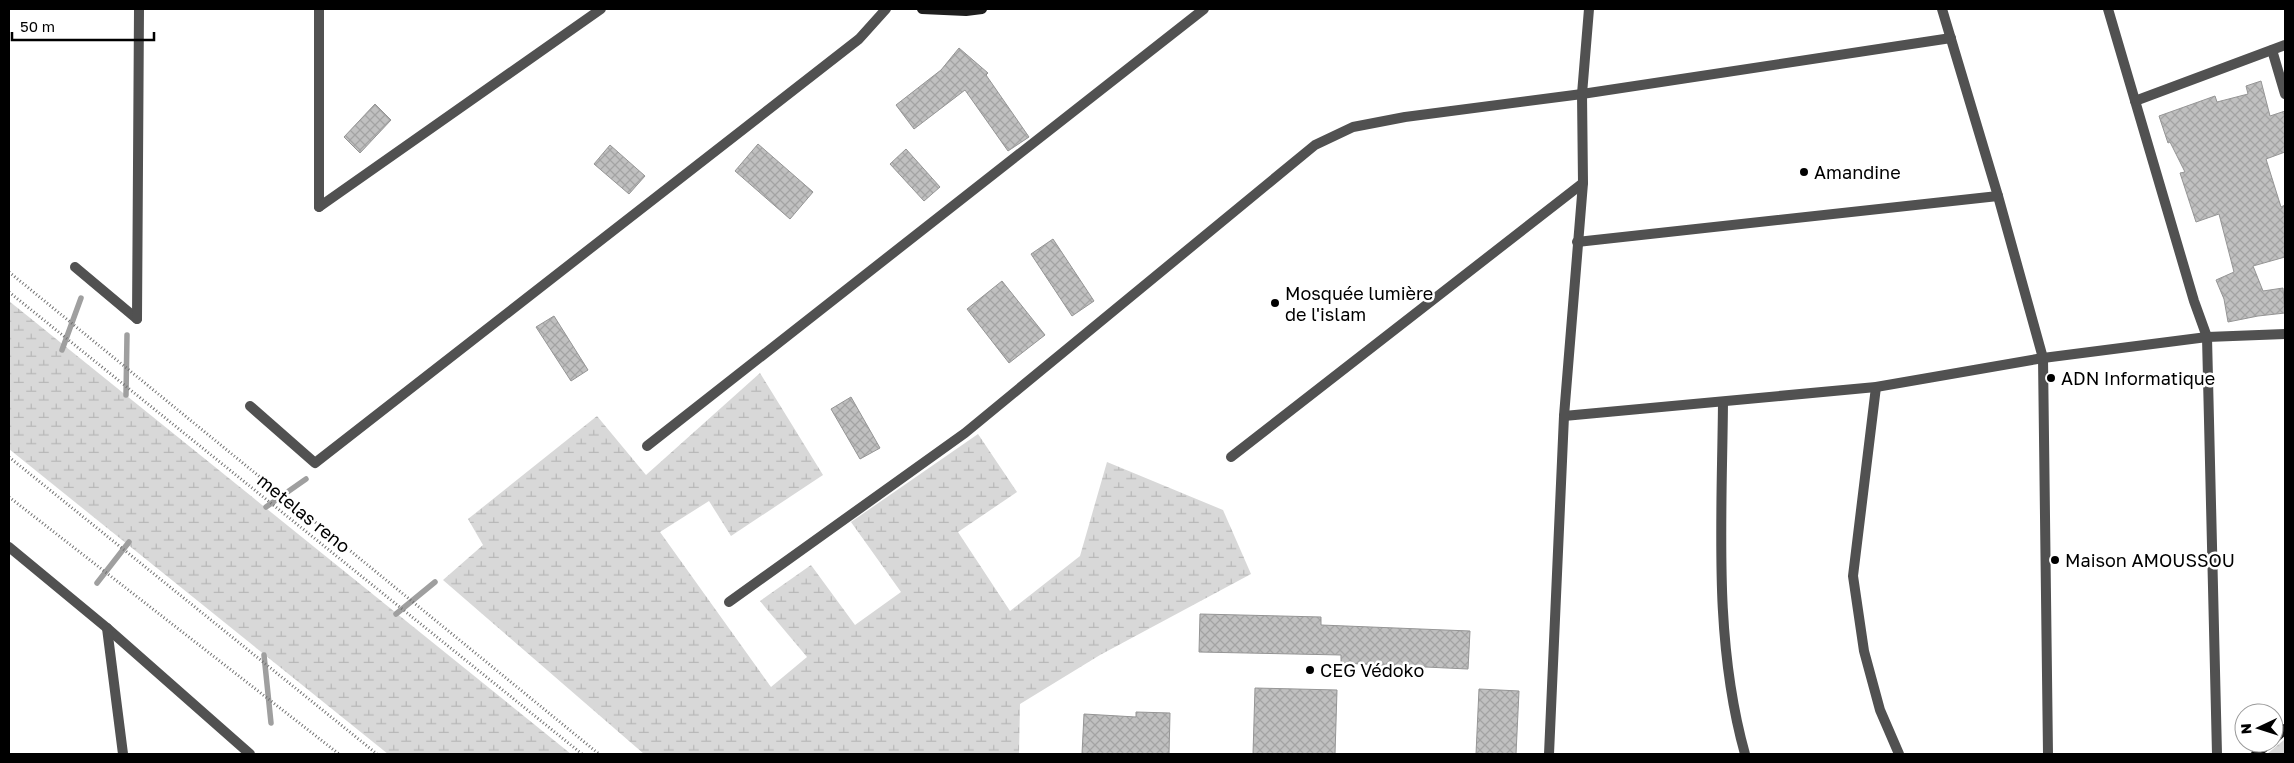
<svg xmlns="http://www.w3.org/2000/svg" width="2294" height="763" font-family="'Golos Text',sans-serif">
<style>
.forest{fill:url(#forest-firs)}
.wetland{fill:url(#wetland-marsh)}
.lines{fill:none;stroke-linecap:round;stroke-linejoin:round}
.stream{stroke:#9f9f9f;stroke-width:5.5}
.building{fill:url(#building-cross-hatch);stroke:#959595}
.path{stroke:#737373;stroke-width:3;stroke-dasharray:1 2.5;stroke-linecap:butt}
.street{stroke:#515151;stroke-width:10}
.secondary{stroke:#1e1e1e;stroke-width:10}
.poi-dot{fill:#000;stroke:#fff;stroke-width:2}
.labels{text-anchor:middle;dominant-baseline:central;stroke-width:5;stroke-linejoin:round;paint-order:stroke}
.poi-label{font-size:18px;fill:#000;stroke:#fff;text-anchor:start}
.street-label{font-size:18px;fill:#000;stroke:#fff}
</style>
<defs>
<pattern id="forest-firs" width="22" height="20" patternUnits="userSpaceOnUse" patternTransform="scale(1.25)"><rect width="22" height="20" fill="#d8d8d8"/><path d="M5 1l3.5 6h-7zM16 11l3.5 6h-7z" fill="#b8b8b8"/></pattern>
<pattern id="wetland-marsh" width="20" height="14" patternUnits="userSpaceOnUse" patternTransform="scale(1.25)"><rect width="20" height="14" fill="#d8d8d8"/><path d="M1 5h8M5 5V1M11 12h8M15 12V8" fill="none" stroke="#b8b8b8"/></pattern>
<pattern id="building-cross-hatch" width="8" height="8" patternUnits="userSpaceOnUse" patternTransform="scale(1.25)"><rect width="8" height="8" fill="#c0c0c0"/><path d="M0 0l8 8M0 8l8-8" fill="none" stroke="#a3a3a3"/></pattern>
</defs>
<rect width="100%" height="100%" fill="#fff"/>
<polygon class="forest" points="2285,739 2285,754 2267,754"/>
<g class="wetland">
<polygon points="9,301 571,754 388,754 9,449"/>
<polygon points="760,373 823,475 731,536 709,501 660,532 771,687 807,657 760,601 811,565 855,625 901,592 851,522 978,434 1017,492 958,532 1010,611 1080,556 1107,462 1223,510 1251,574 1100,655 1020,704 1019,754 644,754 443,580 483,545 468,519 597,416 646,475"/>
</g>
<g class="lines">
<g class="stream">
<polyline points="62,350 81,298"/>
<polyline points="126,395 127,335"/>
<polyline points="266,507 306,479"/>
<polyline points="97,583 129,542"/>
<polyline points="396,614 435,582"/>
<polyline points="264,655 271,723"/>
</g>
</g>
<g class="building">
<polygon points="959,48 988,73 986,75 1029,137 1008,151 965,90 914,129 896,105 941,70"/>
<polygon points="2261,81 2270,116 2285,111 2285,152 2266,159 2281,207 2285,205 2285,257 2253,266 2263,291 2283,288 2285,313 2258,316 2228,322 2224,299 2216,280 2234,272 2219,214 2196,222 2180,173 2185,172 2170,142 2168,143 2159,116 2215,96 2217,102 2248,94 2246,86"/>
<polygon points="375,104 391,120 360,153 344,137"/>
<polygon points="758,144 813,192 790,219 735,171"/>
<polygon points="610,145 645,176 629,194 594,164"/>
<polygon points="906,149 940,187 924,201 890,164"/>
<polygon points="1053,239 1094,301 1072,316 1031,254"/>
<polygon points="1002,281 1045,335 1009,363 967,309"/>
<polygon points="554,316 588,370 571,381 536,327"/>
<polygon points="851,397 880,448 860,459 831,409"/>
<polygon points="1200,614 1321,617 1321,625 1470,631 1468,669 1341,663 1341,655 1199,652"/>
<polygon points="1255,688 1337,690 1335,754 1253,754"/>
<polygon points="1479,689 1519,691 1516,754 1476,754"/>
<polygon points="1136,712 1170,713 1169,754 1082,754 1084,714 1136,717"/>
</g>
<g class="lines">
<g class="path">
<polyline points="9,272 599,754"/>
<polyline points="9,292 582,754"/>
<polyline points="9,457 377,754"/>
<polyline points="9,497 339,754"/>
</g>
<g class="street">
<polyline points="319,9 319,207"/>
<polyline points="1942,9 1998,196 2043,358 2048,754"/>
<polyline points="2108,9 2194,301 2207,337 2217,754"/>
<polyline points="2272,50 2285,94"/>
<polyline points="2135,101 2285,45"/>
<polyline points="319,207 601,9"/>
<polyline points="1577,242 1998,196"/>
<polyline points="75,267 137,319"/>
<polyline points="137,319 139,9"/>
<polyline points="1876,387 1853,576 1864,651 1880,710 1899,754"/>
<path d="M1723 402C1722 519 1713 640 1745 754"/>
<polyline points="250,406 315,463 859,39 886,9"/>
<polyline points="1564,416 1876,387 2043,358 2207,337 2285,334"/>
<polyline points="647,446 1204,9"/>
<polyline points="1231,457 1583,183"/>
<polyline points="9,547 107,628 250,754"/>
<polyline points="729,602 965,433 1315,145 1353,127 1405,117 1582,94 1951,38"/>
<polyline points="107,628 123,754"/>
<polyline points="1549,754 1564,416 1583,183 1582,94 1589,9"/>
</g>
<g class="secondary">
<polyline points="922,9 966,11 982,9"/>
<polyline points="2274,739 2285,729"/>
<polyline points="2256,754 2269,743"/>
</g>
</g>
<g class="poi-dot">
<circle cx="1804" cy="172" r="5"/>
<circle cx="1275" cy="303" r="5"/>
<circle cx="2051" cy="378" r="5"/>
<circle cx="2055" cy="560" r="5"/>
<circle cx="1310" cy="670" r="5"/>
</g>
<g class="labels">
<g class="poi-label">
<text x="1814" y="172">Amandine</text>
<text x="1285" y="293">Mosquée lumière<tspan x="1285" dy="21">de l'islam</tspan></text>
<text x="2061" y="378">ADN Informatique</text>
<text x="2065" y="560">Maison AMOUSSOU</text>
<text x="1320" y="670">CEG Védoko</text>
</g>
<g class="street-label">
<text transform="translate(304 513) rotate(39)">metelas reno</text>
</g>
</g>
<rect width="2294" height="763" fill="none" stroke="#000000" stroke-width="20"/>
<g transform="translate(2259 728) rotate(266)"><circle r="24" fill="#ffffff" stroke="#999999"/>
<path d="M0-4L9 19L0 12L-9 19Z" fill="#000000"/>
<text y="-8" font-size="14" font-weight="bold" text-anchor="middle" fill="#000000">N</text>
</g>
<path d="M12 32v8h142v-8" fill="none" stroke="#000000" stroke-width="2.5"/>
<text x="20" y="32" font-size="15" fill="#000000" stroke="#ffffff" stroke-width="4" paint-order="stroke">50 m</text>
</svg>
